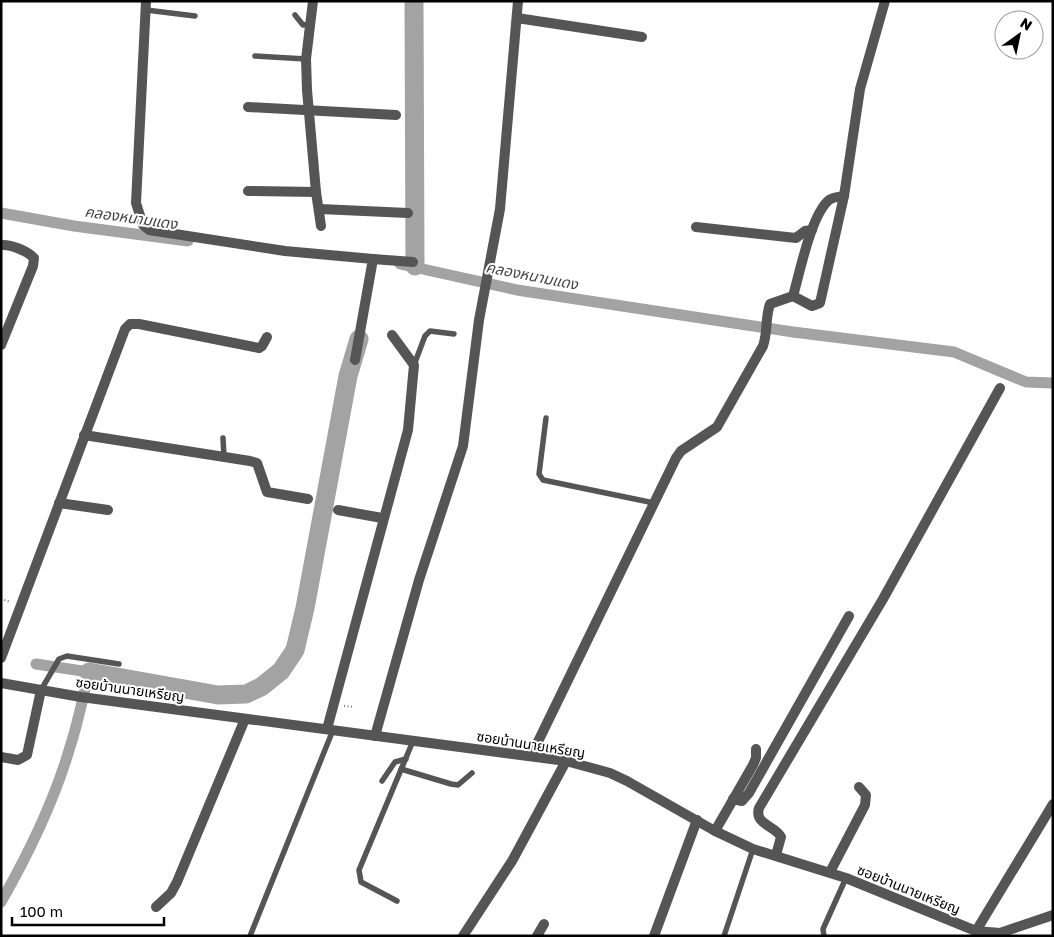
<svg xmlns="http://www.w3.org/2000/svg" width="1054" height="937" font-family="'Golos Text','Noto Sans Thai',sans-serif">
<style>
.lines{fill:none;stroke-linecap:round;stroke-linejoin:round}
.canal{stroke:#a3a3a3;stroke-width:11}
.river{stroke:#a3a3a3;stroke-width:19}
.path{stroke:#777;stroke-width:2;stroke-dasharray:1 2.5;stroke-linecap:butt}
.service{stroke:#555;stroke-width:5.5}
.minor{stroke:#555;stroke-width:10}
.tertiary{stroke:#555;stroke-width:10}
.labels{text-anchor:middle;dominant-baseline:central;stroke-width:4;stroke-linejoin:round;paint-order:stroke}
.street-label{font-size:14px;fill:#000;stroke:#fff}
.water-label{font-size:15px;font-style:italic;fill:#444;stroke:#fff}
</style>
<rect width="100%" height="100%" fill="#fff"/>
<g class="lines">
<g class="canal">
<polyline points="1,213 74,226 188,241"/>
<polyline points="400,264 517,290 793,332 954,352 1026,382 1053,383"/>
<path d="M1 902C29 853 54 802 70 747 78 723 83 697 89 672L36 664"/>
</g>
<g class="river">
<polyline points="414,1 415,266"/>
<polyline points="89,672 218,695 246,694 261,687 281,671 295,650 305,608 348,376 359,339"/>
</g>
<g class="path">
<polyline points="1,599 11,602"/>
<polyline points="344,706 354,707"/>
</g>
<g class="service">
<polyline points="146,10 195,16"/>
<polyline points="295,15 303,25 311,24"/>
<polyline points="255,56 306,59"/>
<polyline points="414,365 425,336 430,331 454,334"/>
<polyline points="546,418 539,474 543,480 654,503"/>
<polyline points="223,438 224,457"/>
<polyline points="41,690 59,659 67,656 119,664"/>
<polyline points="401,769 451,784 458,785 472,773"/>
<polyline points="382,781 395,762 406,759"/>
<polyline points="397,901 361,882 359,870 413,741"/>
<polyline points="250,936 333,730"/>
<polyline points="724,936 753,849"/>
<polyline points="824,936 823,929 846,878"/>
</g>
<g class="minor">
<polyline points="146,1 136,203 143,225 149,230 285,251 373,259 355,360"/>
<polyline points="313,1 306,59 307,90 316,192 321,226"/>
<polyline points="517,18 642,37"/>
<polyline points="248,107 396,115"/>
<polyline points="248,191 316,192"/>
<polyline points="320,209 408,213"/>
<polyline points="696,227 796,238 805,231 812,230"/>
<path d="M1 245C11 244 27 251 34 258L33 266 1 345"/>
<polyline points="373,259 413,262"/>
<polyline points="793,296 812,306 820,303 844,196 860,89 885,1"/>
<polyline points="84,435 250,461 257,463 267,492 308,499"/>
<polyline points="59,503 108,510"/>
<polyline points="338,510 382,518"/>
<polyline points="1,658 125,329 130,324 139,324 259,348 262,346 267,337"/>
<polyline points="327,729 408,430 414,365 392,335"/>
<polyline points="375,736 419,580 463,446 479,320 500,209 518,1"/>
<path d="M531 756 676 458 681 451 717 427 763 346C768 332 765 318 770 304L793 296C800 272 811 215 829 200 833 197 839 197 844 196"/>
<polyline points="1,757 18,760 27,755 41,690"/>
<polyline points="733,799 742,801 749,793 849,616"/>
<polyline points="715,831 753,765 756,758 756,749"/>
<path d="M776 855 781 837C775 825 754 825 759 808L883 599 1000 388"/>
<polyline points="830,872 865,805 866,795 859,787"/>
<polyline points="156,907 171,893 177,882 245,719"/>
<polyline points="976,931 1053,804"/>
<polyline points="463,936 512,861 566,761"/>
<polyline points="537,936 544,924"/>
<polyline points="654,936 697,820"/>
</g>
<polyline class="tertiary" points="1,683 81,697 566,761 610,773 627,781 715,831 753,849 846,878 976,931 1000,933 1053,915"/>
</g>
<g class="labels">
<g class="street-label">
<text transform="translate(130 689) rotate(8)">ซอยบ้านนายเหรียญ</text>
<text transform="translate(531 744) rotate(9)">ซอยบ้านนายเหรียญ</text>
<text transform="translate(909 889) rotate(22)">ซอยบ้านนายเหรียญ</text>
</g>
<g class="water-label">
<text transform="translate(131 217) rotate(8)">คลองหนามแดง</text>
<text transform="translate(532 275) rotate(11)">คลองหนามแดง</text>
</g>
</g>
<rect width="1054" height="937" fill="none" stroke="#000000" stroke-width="5"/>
<g transform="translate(1019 35) rotate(33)"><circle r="24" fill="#ffffff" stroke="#999999"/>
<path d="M0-4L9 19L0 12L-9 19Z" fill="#000000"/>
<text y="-8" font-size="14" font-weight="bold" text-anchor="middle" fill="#000000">N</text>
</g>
<path d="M12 917v8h152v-8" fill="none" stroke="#000000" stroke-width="2.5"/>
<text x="20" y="917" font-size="15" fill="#000000" stroke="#ffffff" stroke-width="4" paint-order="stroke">100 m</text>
</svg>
